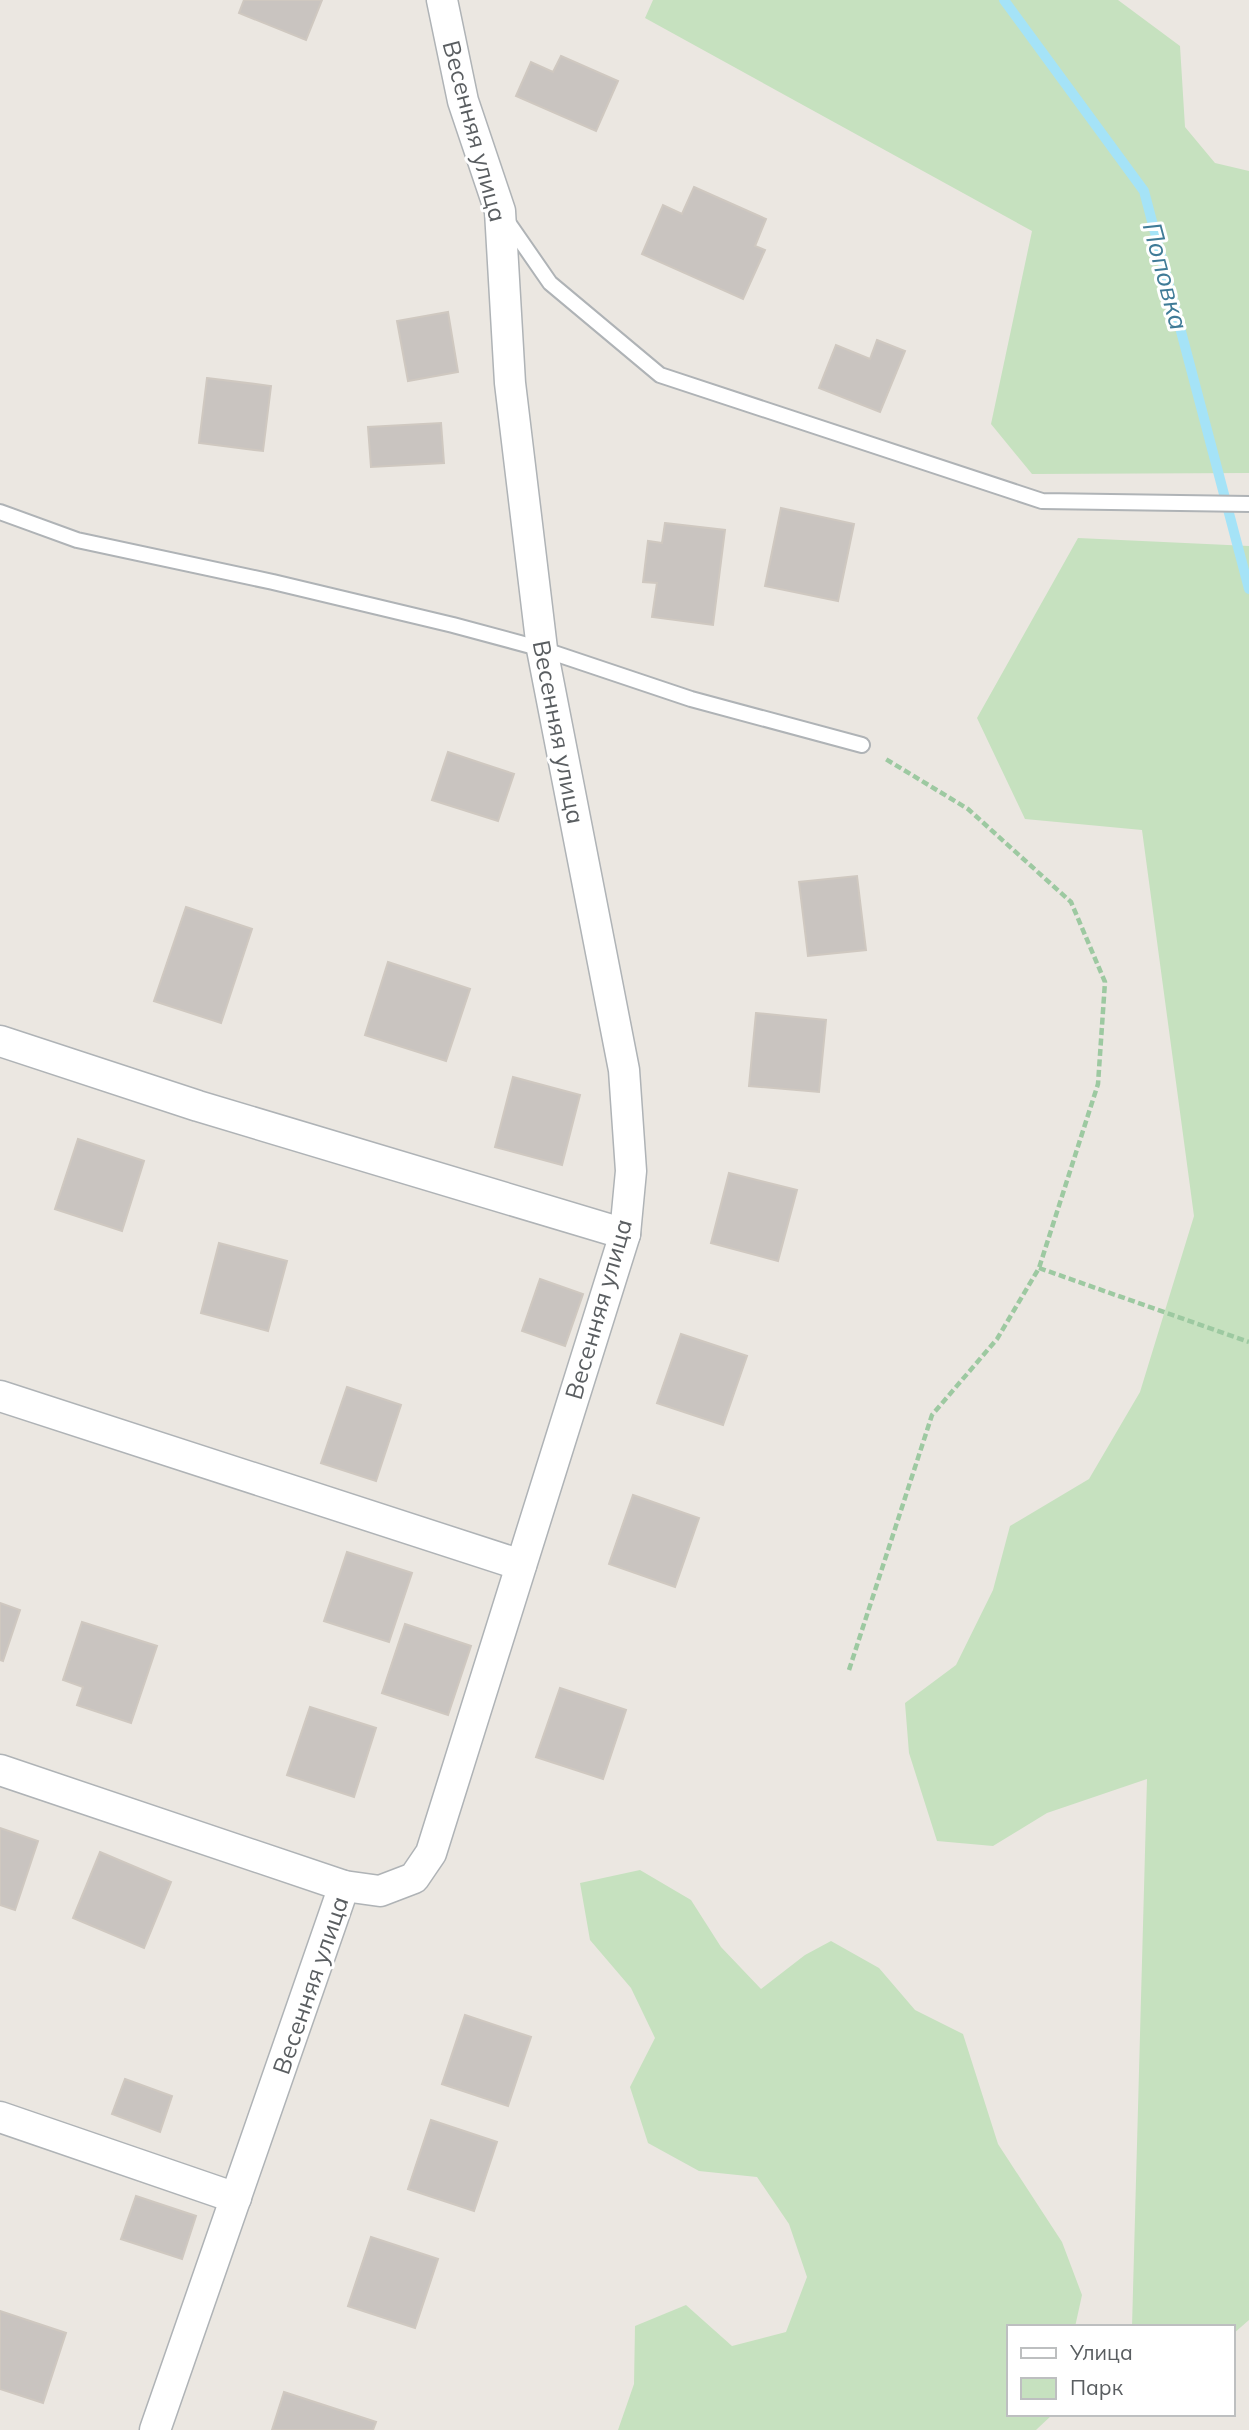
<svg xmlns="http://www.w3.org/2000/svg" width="1249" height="2430" font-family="Mulish,sans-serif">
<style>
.green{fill:#c6e1bf}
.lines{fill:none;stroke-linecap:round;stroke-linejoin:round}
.stream{stroke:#a5e3f7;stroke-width:10}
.building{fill:#c9c4c0;stroke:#cfc8c0;stroke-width:2}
.lane-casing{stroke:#afb3b6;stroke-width:18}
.street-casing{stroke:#afb3b6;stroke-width:33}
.path{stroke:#9dc9a1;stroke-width:4.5;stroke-dasharray:7 3.5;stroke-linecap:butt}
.lane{stroke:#fff;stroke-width:14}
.street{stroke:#fff;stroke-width:30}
.labels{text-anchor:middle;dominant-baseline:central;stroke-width:6;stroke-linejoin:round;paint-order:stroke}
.street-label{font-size:24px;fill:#5a5e61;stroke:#fff}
.water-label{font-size:26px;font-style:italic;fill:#3f7b97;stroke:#fff}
</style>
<rect width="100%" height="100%" fill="#ebe7e1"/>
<g class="green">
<polygon points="653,0 1118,0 1180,46 1185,127 1215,163 1249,171 1249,473 1032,474 991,424 1032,231 645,18"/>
<polygon points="1078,538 1249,546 1249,2320 1233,2334 1233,2327 1132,2327 1147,1779 1047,1813 993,1846 937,1841 909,1753 905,1703 956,1665 993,1590 1010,1526 1089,1479 1140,1392 1194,1216 1142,830 1025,819 977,718"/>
<polygon points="640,1870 691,1900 721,1947 761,1989 805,1955 831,1941 879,1968 915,2010 963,2034 998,2144 1062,2242 1082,2295 1075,2327 1009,2327 1009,2414 1053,2414 1036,2430 618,2430 634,2384 635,2326 686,2305 732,2346 786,2332 807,2277 789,2224 757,2177 699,2171 648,2143 630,2087 655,2038 631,1988 590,1940 580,1883"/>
</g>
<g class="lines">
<polyline class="stream" points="1004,0 1144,191 1249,589"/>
</g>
<g class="building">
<polygon points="244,0 322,0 306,40 239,13"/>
<polygon points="561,56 618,81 596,131 516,96 531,62 553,72"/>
<polygon points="694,187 766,219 755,246 765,250 743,299 642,254 663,205 682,214"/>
<polygon points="448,312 458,372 408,381 397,321"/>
<polygon points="877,340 905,351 880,412 819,388 836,345 870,359"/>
<polygon points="207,378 271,386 263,451 199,443"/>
<polygon points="441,423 444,463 371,467 368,427"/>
<polygon points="781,508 854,524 838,601 765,586"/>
<polygon points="665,523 725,530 713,625 652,617 657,583 643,582 648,541 662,543"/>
<polygon points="448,752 514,774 498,821 432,800"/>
<polygon points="857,876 866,950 808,956 799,882"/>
<polygon points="186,907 252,929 221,1023 154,1001"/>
<polygon points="388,962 470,989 446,1061 365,1035"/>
<polygon points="756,1013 826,1020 819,1092 749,1086"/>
<polygon points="513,1077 580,1095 562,1165 495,1147"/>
<polygon points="78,1139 144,1161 122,1231 55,1209"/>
<polygon points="729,1173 797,1190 778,1261 711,1243"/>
<polygon points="219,1243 287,1261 268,1331 201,1313"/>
<polygon points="540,1279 583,1294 565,1346 522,1331"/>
<polygon points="681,1334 747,1356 723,1425 657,1403"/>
<polygon points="347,1387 401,1405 376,1481 321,1463"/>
<polygon points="633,1495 699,1518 675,1587 609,1564"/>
<polygon points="347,1552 412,1573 389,1642 324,1621"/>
<polygon points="0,1603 20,1610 3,1661 0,1660"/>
<polygon points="82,1622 157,1646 131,1723 77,1705 83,1687 63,1680"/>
<polygon points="405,1624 471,1646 448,1715 382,1693"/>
<polygon points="560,1688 626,1710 603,1779 536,1757"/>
<polygon points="310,1707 376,1728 354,1797 287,1775"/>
<polygon points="0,1828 38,1841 15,1910 0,1905"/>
<polygon points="100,1852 171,1882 144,1948 73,1918"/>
<polygon points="465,2015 531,2037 508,2106 442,2084"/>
<polygon points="125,2079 172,2096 160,2132 112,2114"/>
<polygon points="431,2120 497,2142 474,2211 408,2189"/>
<polygon points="136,2196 196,2216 182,2259 121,2239"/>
<polygon points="371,2237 438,2259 415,2328 348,2306"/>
<polygon points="0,2311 66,2333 43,2403 0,2389"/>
<polygon points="284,2392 376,2422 373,2430 272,2430"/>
</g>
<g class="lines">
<g class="lane-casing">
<g id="lane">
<polyline points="505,218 550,283 660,375 1042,501 1249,504"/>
<polyline points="0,512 77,540 273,582 453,625 542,649 691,699 862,745"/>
</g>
</g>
<g class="street-casing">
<g id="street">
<polyline points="0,1041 198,1106 625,1234"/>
<polyline points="0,1396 521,1565"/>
<polyline points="0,1770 344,1886 380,1891 414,1878 431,1853 625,1234 631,1171 624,1070 542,649 510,383 500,211 463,101 442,0"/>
<polyline points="0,2117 236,2198"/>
<polyline points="155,2430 344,1886"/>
</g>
</g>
<g class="path">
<polyline points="1039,1268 1249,1342"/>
<polyline points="849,1670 932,1415 997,1339 1039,1268 1098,1084 1105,982 1071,902 968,809 884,758"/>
</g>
<use href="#lane" class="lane"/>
<use href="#street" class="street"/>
</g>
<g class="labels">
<g class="street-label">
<text transform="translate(475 131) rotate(75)">Весенняя улица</text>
<text transform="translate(559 732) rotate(79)">Весенняя улица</text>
<text transform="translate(598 1309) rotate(-74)">Весенняя улица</text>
<text transform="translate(310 1985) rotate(-71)">Весенняя улица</text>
</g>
<g class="water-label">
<text transform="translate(1166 276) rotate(75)">Поповка</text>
</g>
</g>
<rect x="1007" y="2325" width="228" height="91" fill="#ffffff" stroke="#bdbfc0" stroke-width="2"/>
<rect x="1021" y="2348" width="35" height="10" fill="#ffffff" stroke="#bdbfc0" stroke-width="2"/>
<text x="1070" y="2360" font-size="21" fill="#5a5e61">Улица</text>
<rect x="1021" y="2378" width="35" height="21" fill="#c6e1bf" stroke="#bdbfc0" stroke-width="2"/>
<text x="1070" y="2395" font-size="21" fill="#5a5e61">Парк</text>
</svg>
